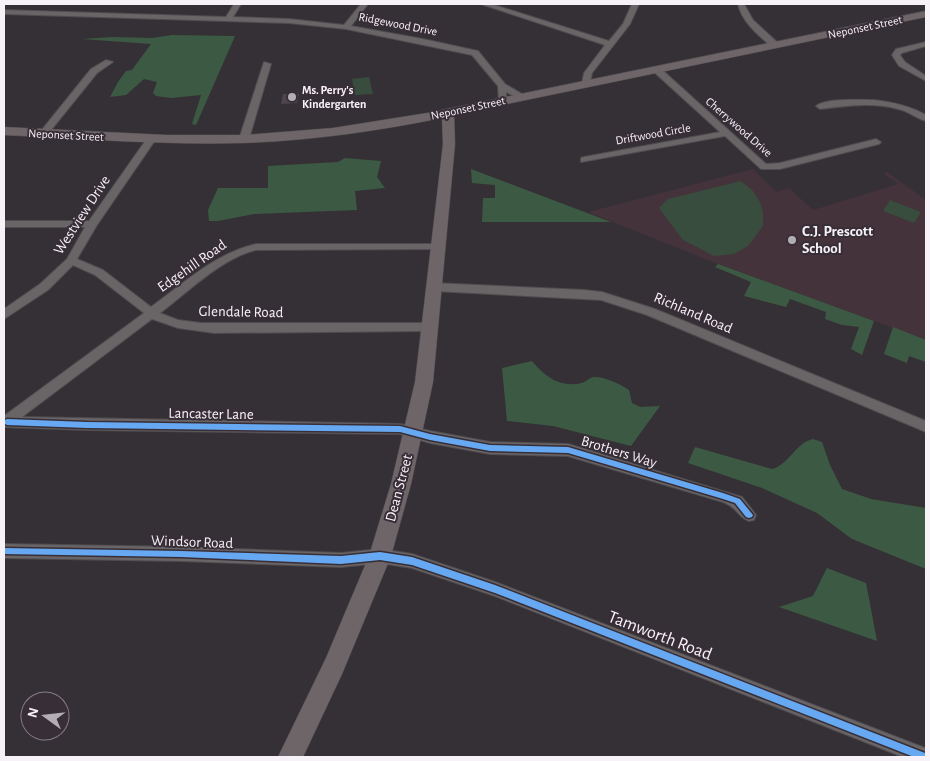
<svg xmlns="http://www.w3.org/2000/svg" width="930" height="761" font-family="'Alegreya Sans',sans-serif">
<style>
.education{fill:#44333a}
.green{fill:#384d3d}
.forest{fill:#3c5a43}
.building{fill:#4e464e}
.lines{fill:none;stroke-linecap:round;stroke-linejoin:round}
.street-casing{stroke:#4f4c4f;stroke-width:2}
.secondary-casing{stroke:#4f4c4f;stroke-width:1}
.street{fill:#696466;fill-rule:evenodd}
.secondary{fill:#6d6567;fill-rule:evenodd}
.cycleway-casing{stroke:#372e37;stroke-width:3}
.cycleway{fill:#66a8f1;fill-rule:evenodd}
.poi-dot{fill:#b3aeb4;stroke:#372e37;stroke-width:2}
.labels{text-anchor:middle;dominant-baseline:central;stroke-width:4;stroke-linejoin:round;paint-order:stroke}
.far-street-label{font-size:12px;fill:#f7f2f8;stroke:#372e37}
.far-poi-label{font-size:12px;font-weight:bold;fill:#f7f2f8;stroke:#372e37;text-anchor:start}
.street-label{font-size:15px;fill:#f7f2f8;stroke:#372e37}
.poi-label{font-size:15px;font-weight:bold;fill:#f7f2f8;stroke:#372e37;text-anchor:start}
.near-street-label{font-size:18px;fill:#f7f2f8;stroke:#372e37}
</style>
<rect width="100%" height="100%" fill="#353035"/>
<polygon class="education" points="753,169 776,192 789,188 813,210 898,184 883,173 887,172 926,200 926,340 705,259 588,212"/>
<g class="green">
<polygon points="369,77 373,94 355,95 352,79"/>
<polygon points="741,181 753,191 760,202 763,212 763,226 748,246 734,254 714,256 683,240 659,208 668,199"/>
<polygon points="890,200 921,212 914,223 883,211"/>
</g>
<g class="forest">
<polygon points="172,35 235,36 196,125 192,124 201,95 171,98 156,96 153,93 157,82 144,79 126,95 110,97 118,82 126,71 132,70 151,44 82,39 113,37 152,38"/>
<polygon points="345,158 381,161 377,177 385,188 355,191 357,210 254,214 218,221 209,221 208,210 218,188 268,188 268,166 338,162"/>
<polygon points="471,169 611,222 482,222 483,198 495,198 495,185 472,183"/>
<polygon points="718,264 874,321 862,355 851,349 859,327 842,325 825,319 826,312 790,299 786,307 744,296 751,282 715,267"/>
<polygon points="893,327 926,340 926,362 909,356 907,363 884,354"/>
<path d="M532 361C545 377 560 388 582 383 586 382 589 378 593 377 603 376 621 384 629 390L632 403 640 407 660 406 631 446 553 426 507 421 502 368Z"/>
<path d="M813 439 822 442 830 465 842 489 871 499 926 508V569L852 539 817 513 762 488 688 463 695 447 772 469C790 464 795 443 813 439Z"/>
<polygon points="827,568 866,583 877,641 779,607 813,596"/>
</g>
<polygon class="building" points="283,94 299,94 297,103 281,104"/>
<g class="lines">
<g class="street-casing">
<g id="street">
<polygon points="234,4 241,4 233,17 289,19 344,25 361,4 368,4 351,26 423,39 478,51 505,84 527,97 520,99 506,92 506,101 499,103 498,86 472,55 346,29 289,23 4,14 4,10 226,17"/>
<polygon points="481,4 491,4 609,41 623,24 632,4 639,4 630,24 592,73 590,83 586,85 582,83 584,73 605,45"/>
<path d="M738 4H744L753 20 778 43V47H772C758 35 742 22 738 4Z"/>
<polygon points="926,42 926,46 902,53 900,55 905,62 926,76 926,81 899,66 892,55 896,49"/>
<polygon points="106,60 113,62 97,73 47,135 41,135 41,131 91,69"/>
<polygon points="264,62 271,64 249,139 247,141 241,141 239,139"/>
<polygon points="654,68 660,68 766,164 780,163 876,139 881,142 879,144 780,169 761,169 725,136 581,162 581,158 584,157 720,132 654,72"/>
<path d="M874 100C893 102 910 106 926 115V121C916 118 908 111 898 109 872 102 845 106 820 109L816 106C826 98 860 100 874 100Z"/>
<path d="M151 136 156 139 97 225 77 259 103 270 151 307C184 283 216 253 256 244H437L441 245 442 247 441 249 256 250C222 258 188 292 160 313L178 320 201 323H430L436 327 430 331 214 333 178 328 152 319 22 417 400 424 430 431 490 442 568 444 742 497 756 515 754 520 749 521C738 517 737 507 723 502L568 456 490 454 430 443 400 434 87 430 4 427V416L144 313 95 275 73 265 48 290 4 319V309L40 284 67 259 85 227H4V221H89L148 137Z"/>
<polygon points="434,283 584,290 602,292 655,309 926,421 926,432 647,315 601,300 434,291 428,287"/>
<polygon points="4,544 181,547 341,553 380,549 412,554 495,582 925,748 926,757 903,757 495,596 412,568 380,563 341,567 181,561 4,558"/>
</g>
</g>
<g class="secondary-casing">
<path id="secondary" d="M926 11V17L454 115 455 144 433 382 411 484 391 556 342 674 303 757H278L326 658 369 556 391 484 415 382 443 144 442 118C377 131 309 141 243 143 163 145 83 139 4 135V127L166 135H244L333 128 427 113Z"/>
</g>
<use href="#street" class="street"/>
<use href="#secondary" class="secondary"/>
<g class="cycleway-casing">
<g id="cycleway">
<polygon points="7,419 87,422 400,426 430,434 490,445 568,447 723,493 740,499 753,515 752,517 749,518 746,517 735,503 723,499 568,453 490,451 430,440 400,432 87,428 7,425 5,424 4,422 5,420"/>
<polygon points="4,548 181,551 341,556 380,552 412,557 495,585 925,753 926,753 926,757 914,757 495,593 412,565 380,560 341,564 181,557 4,554"/>
</g>
</g>
<use href="#cycleway" class="cycleway"/>
</g>
<g class="poi-dot">
<circle cx="292" cy="97" r="5"/>
<circle cx="792" cy="240" r="5"/>
</g>
<g class="labels">
<g class="far-street-label">
<text transform="translate(398 24) rotate(11)">Ridgewood Drive</text>
<text transform="translate(865 27) rotate(-12)">Neponset Street</text>
<text transform="translate(468 108) rotate(-12)">Neponset Street</text>
<text transform="translate(739 127) rotate(41)">Cherrywood Drive</text>
<text transform="translate(653 134) rotate(-10)">Driftwood Circle</text>
<text transform="translate(66 135) rotate(3)">Neponset Street</text>
</g>
<g class="far-poi-label">
<text x="302" y="90">Ms. Perry's<tspan x="302" dy="14">Kindergarten</tspan></text>
</g>
<g class="street-label">
<text transform="translate(82 215) rotate(-57)">Westview Drive</text>
<text transform="translate(192 266) rotate(-35)">Edgehill Road</text>
<text transform="translate(241 312) rotate(1)">Glendale Road</text>
<text transform="translate(693 313) rotate(23)">Richland Road</text>
<text transform="translate(211 414) rotate(1)">Lancaster Lane</text>
<text transform="translate(619 452) rotate(17)">Brothers Way</text>
<text transform="translate(399 488) rotate(-75)">Dean Street</text>
<text transform="translate(192 542) rotate(2)">Windsor Road</text>
</g>
<g class="poi-label">
<text x="802" y="231">C.J. Prescott<tspan x="802" dy="17">School</tspan></text>
</g>
<g class="near-street-label">
<text transform="translate(660 636) rotate(21)">Tamworth Road</text>
</g>
</g>
<rect width="930" height="761" fill="none" stroke="#f7f2f8" stroke-width="10"/>
<g transform="translate(45 716) rotate(285)"><circle r="24" fill="#372e37" stroke="#847c84"/>
<path d="M0-4L9 19L0 12L-9 19Z" fill="#b3aeb4"/>
<text y="-8" font-size="14" font-weight="bold" text-anchor="middle" fill="#f7f2f8">N</text>
</g>
</svg>
